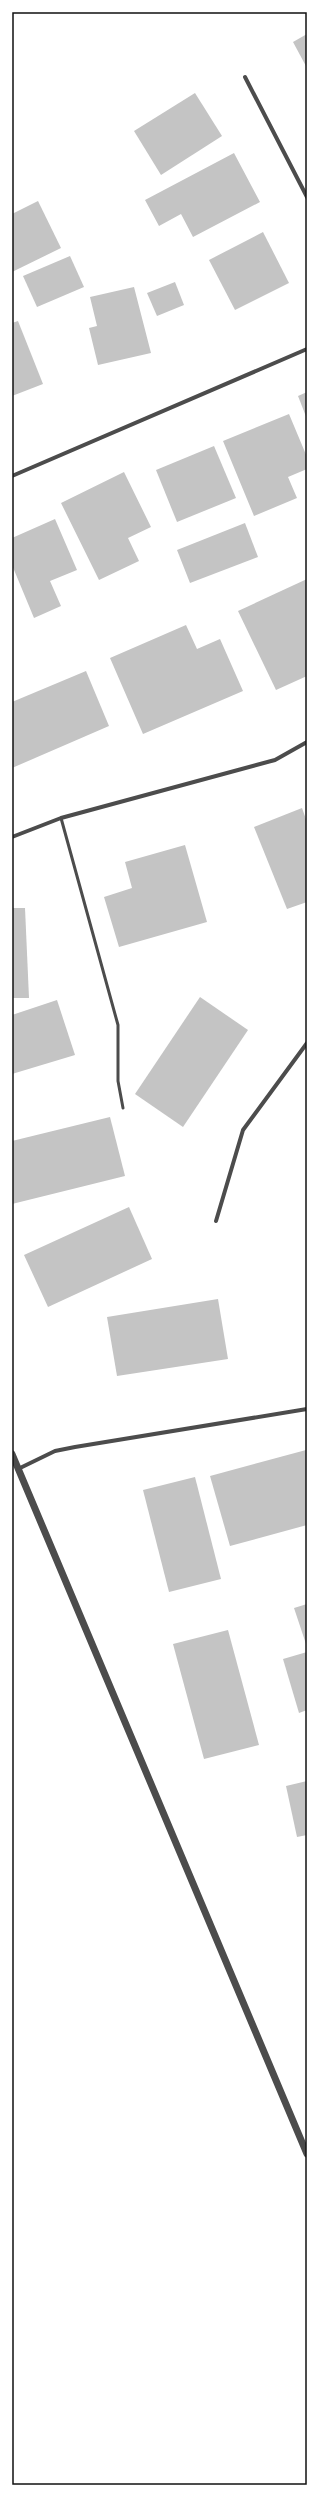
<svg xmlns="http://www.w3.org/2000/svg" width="319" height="2497" font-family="'Fira Sans Condensed',sans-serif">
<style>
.building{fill:#c4c4c4}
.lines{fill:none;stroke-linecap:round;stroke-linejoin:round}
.service{stroke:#4c4c4c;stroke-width:3}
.minor{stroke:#4c4c4c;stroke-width:4}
.tertiary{stroke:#4c4c4c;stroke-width:7}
.neatline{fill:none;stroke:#111;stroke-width:1.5}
</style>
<rect width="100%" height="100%" fill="#fff"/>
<g class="building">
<polygon points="307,34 307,68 293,42"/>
<polygon points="195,93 222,136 161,175 134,131"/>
<polygon points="234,153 260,202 193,237 181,214 159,226 145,200"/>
<polygon points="38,201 61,248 12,272 12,214"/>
<polygon points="263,232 289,283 235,310 209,260"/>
<polygon points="70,256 84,287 37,307 23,276"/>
<polygon points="175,282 184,305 157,316 147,293"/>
<polygon points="134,287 151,353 98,365 89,328 97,326 90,297"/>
<polygon points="18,321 43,384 12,396 12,323"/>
<polygon points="307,392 307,419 298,396"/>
<polygon points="289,414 307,457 307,469 288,477 297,498 254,516 223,441"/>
<polygon points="214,446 236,498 177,522 156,470"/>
<polygon points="124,472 151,527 128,538 139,561 99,580 61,503"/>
<polygon points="55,519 77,570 50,581 61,606 34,618 12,565 12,538"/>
<polygon points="245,523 258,557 190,583 177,550"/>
<polygon points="307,579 307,676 276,690 238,611"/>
<polygon points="186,625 197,649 220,639 243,691 143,734 110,658"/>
<polygon points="86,671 109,726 12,768 12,702"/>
<polygon points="302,808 307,822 307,902 287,909 254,827"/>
<polygon points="185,845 207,922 119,947 104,897 132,888 125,862"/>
<polygon points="12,908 25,908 29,998 12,998"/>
<polygon points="200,997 248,1030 183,1127 135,1094"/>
<polygon points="57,1000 75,1055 12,1074 12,1015"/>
<polygon points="110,1117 125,1176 12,1204 12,1141"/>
<polygon points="129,1207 152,1259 48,1307 24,1255"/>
<polygon points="218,1299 228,1359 117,1376 107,1317"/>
<polygon points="306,1450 307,1525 230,1546 210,1476"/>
<polygon points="195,1477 221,1579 169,1592 143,1490"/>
<polygon points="307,1604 307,1647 294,1608"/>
<polygon points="228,1630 259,1745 204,1759 173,1644"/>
<polygon points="307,1652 307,1710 299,1713 283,1659"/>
<polygon points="307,1781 307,1835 297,1837 286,1786"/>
</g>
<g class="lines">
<polyline class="service" points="61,818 118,1025 118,1081 123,1108"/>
<g class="minor">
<polyline points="245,77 307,197"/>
<polyline points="12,476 307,349"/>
<polyline points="12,837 61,818 275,760 307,742"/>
<polyline points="216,1221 243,1130 307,1043"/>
<polyline points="18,1469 55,1451 75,1447 307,1409"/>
</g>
<polyline class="tertiary" points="12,1454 307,2154"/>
</g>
<rect width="319" height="2497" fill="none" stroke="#ffffff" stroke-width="26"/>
<rect x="13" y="13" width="293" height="2471" class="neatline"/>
</svg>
